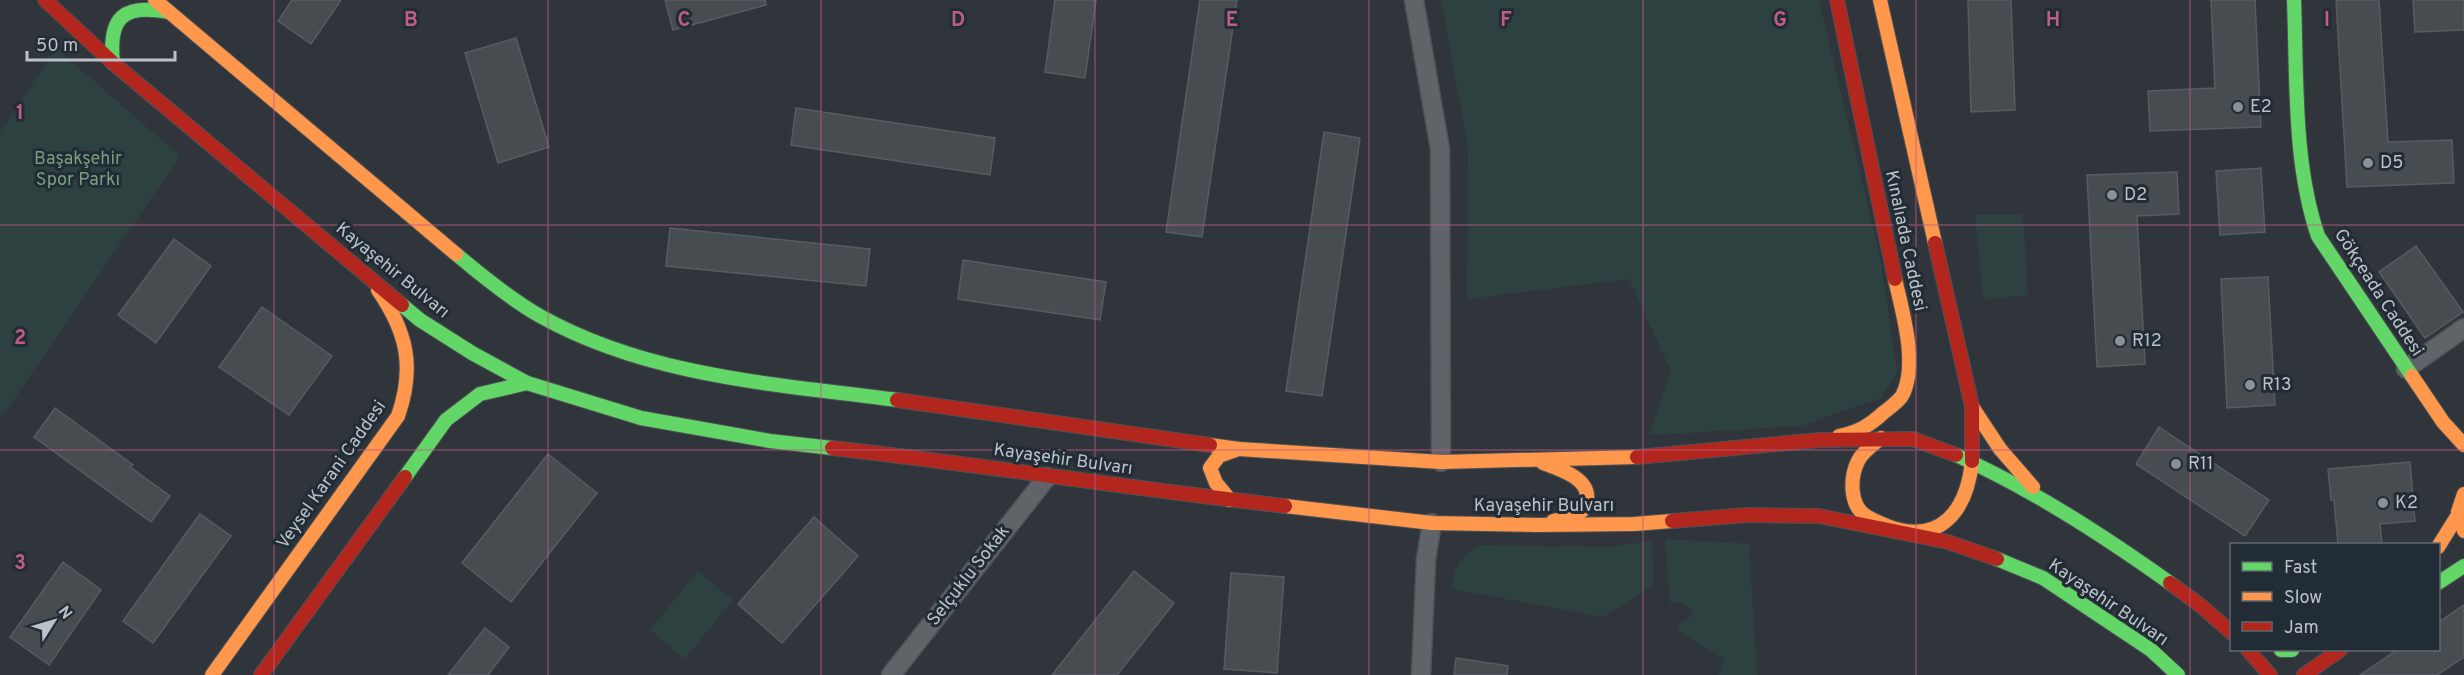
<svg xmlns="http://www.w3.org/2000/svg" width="2464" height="675" font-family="Overpass,sans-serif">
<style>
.green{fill:#2d4141}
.building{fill:#474c51;stroke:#575c62;stroke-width:1.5}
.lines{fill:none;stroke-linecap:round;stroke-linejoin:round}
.street-casing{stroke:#4d5155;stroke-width:21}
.fast-casing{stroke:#4d5155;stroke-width:16}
.slow-casing{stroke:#4d5155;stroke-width:16}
.jam-casing{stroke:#4d5155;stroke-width:16}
.street{stroke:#606468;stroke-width:18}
.fast{stroke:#63d668;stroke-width:14}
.slow{stroke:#ff974d;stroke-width:14}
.jam{stroke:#b3261e;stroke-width:14}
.grid{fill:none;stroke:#bf5c87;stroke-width:1.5;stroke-opacity:0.55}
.poi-dot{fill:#8a9198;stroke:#222c35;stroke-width:2}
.labels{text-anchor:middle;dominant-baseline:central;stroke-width:6;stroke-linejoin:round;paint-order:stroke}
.poi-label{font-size:18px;fill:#bbc2ca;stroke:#222c35;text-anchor:start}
.park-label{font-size:18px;fill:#7b9d80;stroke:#222c35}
.street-label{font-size:18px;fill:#bbc2ca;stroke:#222c35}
.grid-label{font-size:20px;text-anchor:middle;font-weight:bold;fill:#bf5c87;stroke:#222c35;stroke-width:6;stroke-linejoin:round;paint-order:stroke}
</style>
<rect width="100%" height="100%" fill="#2f353b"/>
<g class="green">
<polygon points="1441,0 1819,0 1881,261 1897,372 1881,398 1801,426 1649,435 1671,371 1629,279 1467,299 1468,148"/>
<polygon points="56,48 180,156 0,420 0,132"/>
<polygon points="1975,215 2023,215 2028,295 1983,300"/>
<path d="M1665 539 1749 544 1757 675H1719L1724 659 1679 631V624L1688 619 1693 612C1687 604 1680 601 1670 603Z"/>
<path d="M1652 541 1654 585 1603 617 1452 589C1454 567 1460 556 1479 545L1607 547Z"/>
<polygon points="698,571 733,600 685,659 650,630"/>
</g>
<g class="building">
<polygon points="292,0 341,0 311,44 278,21"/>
<polygon points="665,0 765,0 766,5 673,30"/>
<polygon points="1055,0 1096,0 1085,78 1045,72"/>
<polygon points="1200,0 1237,0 1202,237 1166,232"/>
<polygon points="1968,0 2011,0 2015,110 1971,112"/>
<polygon points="2211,0 2255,0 2261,127 2150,131 2148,91 2215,88"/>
<polygon points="2336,0 2379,0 2388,142 2452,140 2454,183 2347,187"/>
<polygon points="2413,0 2464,0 2464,30 2415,32"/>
<polygon points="516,38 549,147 498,163 465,53"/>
<polygon points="796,108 995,138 990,175 791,145"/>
<polygon points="1324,132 1360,138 1322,396 1286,391"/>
<polygon points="2261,168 2265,232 2220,235 2216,171"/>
<polygon points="2177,172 2179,214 2137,216 2145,364 2097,367 2087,175"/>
<polygon points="670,228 870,249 866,286 666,266"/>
<polygon points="174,239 211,266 156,343 118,315"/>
<polygon points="2416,246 2463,312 2425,338 2379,272"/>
<polygon points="963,260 1106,282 1100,320 958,299"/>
<polygon points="2268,277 2275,405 2227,408 2221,279"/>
<polygon points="262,307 332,356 289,415 219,367"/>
<polygon points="55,408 133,465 130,467 170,496 151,522 34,437"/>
<polygon points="2159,427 2269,500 2245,536 2136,464"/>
<polygon points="548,454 597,493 511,602 462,563"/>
<polygon points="2410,462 2415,521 2380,524 2382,544 2338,544 2334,500 2331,500 2328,469"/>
<polygon points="200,514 231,536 153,643 123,621"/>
<polygon points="814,517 858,556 782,643 738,604"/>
<polygon points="63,562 101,590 49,665 10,637"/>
<polygon points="1134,571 1174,603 1117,675 1052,675"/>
<polygon points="1231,573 1284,577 1277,673 1224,669"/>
<polygon points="2464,605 2464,657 2437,675 2360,675 2397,650 2439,650 2439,622"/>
<polygon points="485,628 509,647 488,675 448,675"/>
<polygon points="1456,658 1508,666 1507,675 1454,675"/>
</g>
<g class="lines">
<g class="street-casing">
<g id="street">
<polyline points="1414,0 1440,149 1441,462"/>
<polyline points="2406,369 2464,328"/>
<polyline points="891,675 1047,477"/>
<polyline points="1421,675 1426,559 1432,523"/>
</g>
</g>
<g class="fast-casing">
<g id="fast">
<path d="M2294 0C2297 77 2293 163 2318 236L2412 376"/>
<path d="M113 63C108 16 124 4 169 12"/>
<path d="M456 254C482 276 510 299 540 316 649 377 776 384 897 400"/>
<polyline points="402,305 420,320 472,353 527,383 641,418 770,441 832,448"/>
<path d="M1956 455C2033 490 2101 534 2170 583"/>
<polyline points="405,477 446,420 480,394 527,383"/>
<polyline points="1997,559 2043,578 2151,650 2178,675"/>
<polyline points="2438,583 2464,566"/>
<polyline points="2281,650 2292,650"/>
</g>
</g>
<g class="slow-casing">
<g id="slow">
<polyline points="155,0 456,254"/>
<polyline points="1880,0 1935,243"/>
<polyline points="2412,376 2443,422 2464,445"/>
<polyline points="1973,408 2000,449 2033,487"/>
<path d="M1839 436C1858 432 1869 426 1883 413 1889 408 1900 401 1903 394 1918 362 1902 311 1895 279"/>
<path d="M1881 438C1873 445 1863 451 1858 461 1850 477 1849 505 1866 516 1872 520 1880 523 1887 526 1941 546 1967 510 1972 461"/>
<polyline points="1210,445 1239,449 1441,462 1637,457"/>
<path d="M1543 463C1559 469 1590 478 1587 500 1586 507 1582 512 1576 515 1569 518 1561 519 1553 521"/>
<polyline points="2464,494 2458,512 2464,531"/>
<polyline points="1230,500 1216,483 1210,468 1219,456 1239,449"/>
<polyline points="1285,506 1432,523 1537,525 1634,524 1672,521"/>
<polyline points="2438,547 2458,515"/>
<path d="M212 675 398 416C415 367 407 332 378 290"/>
</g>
</g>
<g class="jam-casing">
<g id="jam">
<polyline points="45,0 113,63 402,305"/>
<polyline points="1837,0 1895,279"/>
<polyline points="1935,243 1972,406 1972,461"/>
<polyline points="897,400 1210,445"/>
<path d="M832 448C983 465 1134 489 1285 506"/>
<polyline points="1637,457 1820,440 1913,439 1956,455"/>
<polyline points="1672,521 1747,515 1819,516 1948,542 1997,559"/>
<polyline points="2170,583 2201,606 2232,633"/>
<polyline points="2248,650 2270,675"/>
<polyline points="261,675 405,477"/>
<polyline points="2304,675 2340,650"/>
</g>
</g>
<use href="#street" class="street"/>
<use href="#fast" class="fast"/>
<use href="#slow" class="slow"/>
<use href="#jam" class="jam"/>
</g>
<path class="grid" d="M274 0V675M548 0V675M821 0V675M1095 0V675M1369 0V675M1643 0V675M1916 0V675M2190 0V675M0 225H2464M0 450H2464"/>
<g class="poi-dot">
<circle cx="2238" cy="107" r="6"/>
<circle cx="2368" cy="163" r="6"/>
<circle cx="2112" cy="195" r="6"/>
<circle cx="2120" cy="341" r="6"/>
<circle cx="2250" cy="385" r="6"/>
<circle cx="2176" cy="464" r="6"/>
<circle cx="2383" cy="503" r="6"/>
</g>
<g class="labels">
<g class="poi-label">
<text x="2250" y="107">E2</text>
<text x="2380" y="163">D5</text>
<text x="2124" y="195">D2</text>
<text x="2132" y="341">R12</text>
<text x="2262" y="385">R13</text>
<text x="2188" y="464">R11</text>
<text x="2395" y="503">K2</text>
</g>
<g class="park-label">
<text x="78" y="159">Başakşehir<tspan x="78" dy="21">Spor Parkı</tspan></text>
</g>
<g class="street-label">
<text transform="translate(1905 241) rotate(78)">Kınalıada Caddesi</text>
<text transform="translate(392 271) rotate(39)">Kayaşehir Bulvarı</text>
<text transform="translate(2378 293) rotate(57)">Gökçeada Caddesi</text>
<text transform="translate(1063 460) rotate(8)">Kayaşehir Bulvarı</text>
<text transform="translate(332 475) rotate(-55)">Veysel Karani Caddesi</text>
<text x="1544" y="506">Kayaşehir Bulvarı</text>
<text transform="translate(969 576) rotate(-52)">Selçuklu Sokak</text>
<text transform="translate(2108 603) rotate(34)">Kayaşehir Bulvarı</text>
</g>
</g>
<g class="grid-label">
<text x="411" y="26">B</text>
<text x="684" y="26">C</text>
<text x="958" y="26">D</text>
<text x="1232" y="26">E</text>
<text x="1506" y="26">F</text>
<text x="1780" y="26">G</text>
<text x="2053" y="26">H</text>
<text x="2327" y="26">I</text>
<text x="20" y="119">1</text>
<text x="20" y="344">2</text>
<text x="20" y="569">3</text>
</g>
<rect x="2230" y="543" width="210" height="108" fill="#222c35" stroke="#5f6871" stroke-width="1.5"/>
<rect x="2242" y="562" width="30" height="9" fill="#63d668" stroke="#5f6871" stroke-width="1.5"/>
<text x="2284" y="573" font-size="18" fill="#bbc2ca">Fast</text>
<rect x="2242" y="592" width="30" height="9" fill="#ff974d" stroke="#5f6871" stroke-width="1.5"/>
<text x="2284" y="603" font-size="18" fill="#bbc2ca">Slow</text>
<rect x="2242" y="622" width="30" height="9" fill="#b3261e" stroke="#5f6871" stroke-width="1.5"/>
<text x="2284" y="633" font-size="18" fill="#bbc2ca">Jam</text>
<g transform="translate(54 621) rotate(53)" stroke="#222c35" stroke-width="4.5" paint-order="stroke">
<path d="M0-4.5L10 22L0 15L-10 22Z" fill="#bbc2ca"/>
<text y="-9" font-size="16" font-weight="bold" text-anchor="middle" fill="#bbc2ca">N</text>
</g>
<path d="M27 51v9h148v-9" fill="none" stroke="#bbc2ca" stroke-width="3"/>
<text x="36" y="51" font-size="18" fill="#bbc2ca" stroke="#222c35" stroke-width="4.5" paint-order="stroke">50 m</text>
</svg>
